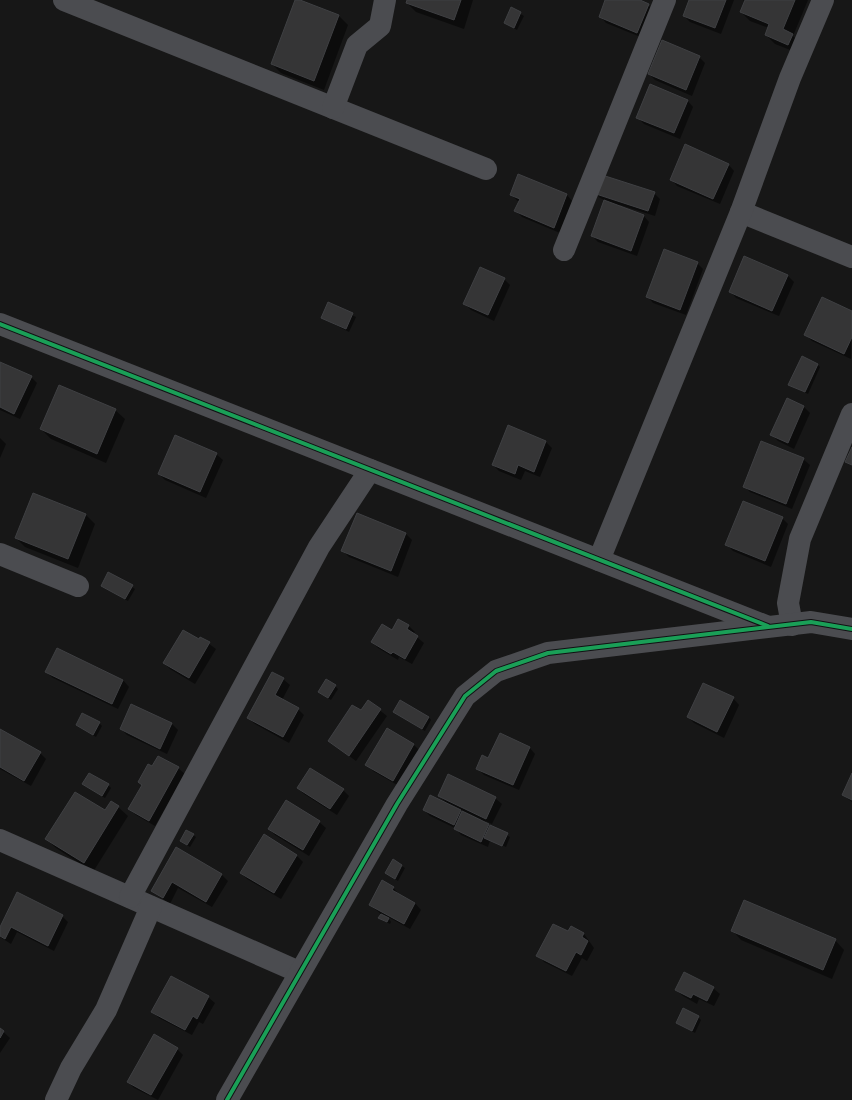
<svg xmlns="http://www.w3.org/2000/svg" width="852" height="1100" font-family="'Public Sans',sans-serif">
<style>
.shadow{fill:#0007;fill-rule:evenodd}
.building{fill:#353536;stroke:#3f4043}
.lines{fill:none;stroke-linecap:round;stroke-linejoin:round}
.street{stroke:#4b4c50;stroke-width:22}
.cycleway-casing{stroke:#111113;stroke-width:6}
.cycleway{stroke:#1a9f57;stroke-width:4}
</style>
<rect width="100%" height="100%" fill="#171717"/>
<g class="shadow">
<polygon points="297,0 339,16 348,25 324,90 281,73 272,64"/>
<polygon points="408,0 473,0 464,29 416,12 407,3"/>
<polygon points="607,0 637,0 648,5 655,11 643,38 606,23 600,16"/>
<polygon points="690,0 734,0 721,34 690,22 684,16"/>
<polygon points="743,0 808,0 793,36 801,44 798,53 775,44 766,35 769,28 750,21 741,12 745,2"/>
<polygon points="512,9 524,16 517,30 506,23"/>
<polygon points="699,57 705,63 692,96 655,80 649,74"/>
<polygon points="687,100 693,107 680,139 644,124 638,118"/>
<polygon points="728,164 734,171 720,204 677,186 671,179"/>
<polygon points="519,176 567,195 573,202 560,233 522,217 516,211 519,202 511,195"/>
<polygon points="594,192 654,193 660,199 655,216 620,205 619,207 643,215 649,222 637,256 598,242 592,236 605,200 600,198"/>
<polygon points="697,263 703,269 686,315 653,303 647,296"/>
<polygon points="788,276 794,282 779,316 736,298 730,291"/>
<polygon points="504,279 510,285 494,321 471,310 465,304"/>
<polygon points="328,303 356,317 349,332 322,318"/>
<polygon points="852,312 851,359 812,341 806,335"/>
<polygon points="0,363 31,377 37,383 20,419 0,410"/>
<polygon points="817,364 820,367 808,394 789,384"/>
<polygon points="788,400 804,407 810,413 794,449 778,441 772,435"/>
<polygon points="115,410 125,419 106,463 51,439 41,429"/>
<polygon points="509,426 546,442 552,448 540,477 525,471 521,480 499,471 493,465"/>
<polygon points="0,438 6,444 0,458"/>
<polygon points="216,454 223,460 206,498 165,480 159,474"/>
<polygon points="803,459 810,465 792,509 750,492 744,486"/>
<polygon points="33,494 86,515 95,524 78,568 25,547 16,538"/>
<polygon points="782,518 788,524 771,567 733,551 727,545"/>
<polygon points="406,534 412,540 398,577 349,557 343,551"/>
<polygon points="109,573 135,589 128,601 102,586"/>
<polygon points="398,620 409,626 415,632 413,634 424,643 412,664 399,657 398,660 378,648 372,642 392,631"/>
<polygon points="201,638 216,649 195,684 170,669 164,663"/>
<polygon points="57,649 123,680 129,687 118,709 53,678 46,672"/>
<polygon points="273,673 283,679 290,685 282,700 298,709 304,715 289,743 255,724 248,718"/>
<polygon points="335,686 338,689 331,700 322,694"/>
<polygon points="733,698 739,705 724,738 694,723 688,717"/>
<polygon points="368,701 387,716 356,761 329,741 361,712"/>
<polygon points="132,706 172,724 178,730 167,754 127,735 121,729"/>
<polygon points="394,712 429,717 431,720 425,731"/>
<polygon points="99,723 102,726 96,737 77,725"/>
<polygon points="0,730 40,753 46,759 31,786 0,769"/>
<polygon points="414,745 420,751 399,786 373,771 367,764"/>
<polygon points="529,747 535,754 519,790 484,775 477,768 489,759"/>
<polygon points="178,768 185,774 155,826 136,815 129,809 142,785 139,782"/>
<polygon points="852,775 852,802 843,795"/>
<polygon points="83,784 108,785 111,788 105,798"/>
<polygon points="298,788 343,790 349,796 337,815 304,794"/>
<path d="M439 796 495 798 502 804 492 824 485 821 490 826 510 837 506 847 490 840 488 847 461 835 455 828 430 816 424 810 448 804ZM459 809 481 819V821L462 812Z"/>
<polygon points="118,807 128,816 93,872 56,848 46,839"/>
<polygon points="319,822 326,828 309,856 275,835 269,829"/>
<polygon points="193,835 196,837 190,847 181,841"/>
<polygon points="264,836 297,856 303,862 281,899 247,879 241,873"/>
<polygon points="176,848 222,875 228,881 212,907 178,888 170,904 152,891"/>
<polygon points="393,861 405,868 398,881 386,873"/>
<polygon points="393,887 399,895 415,903 421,910 410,929 388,917 391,922 390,924 382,920 380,917 381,914 370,905"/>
<polygon points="62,916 68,922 54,951 17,932 11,944 0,937 0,929"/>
<polygon points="571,928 584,934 594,948 587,961 582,958 572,976 544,962 538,955 568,933"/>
<polygon points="732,930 835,940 844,950 832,979 741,940"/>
<polygon points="171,977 208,997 215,1003 203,1024 199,1022 192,1035 159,1018 153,1012"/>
<polygon points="713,988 720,994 714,1006 699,999 697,1004 683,996 676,990"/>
<polygon points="698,1017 701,1020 695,1033 677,1023"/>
<polygon points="0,1029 10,1038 0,1053"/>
<polygon points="177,1049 183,1055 158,1100 134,1088 128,1082"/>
</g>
<g class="building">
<polygon points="295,0 300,0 339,15 314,81 271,64"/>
<polygon points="407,0 461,0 454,20 406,3"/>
<polygon points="605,0 640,0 649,4 637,33 599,17"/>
<polygon points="689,0 726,0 715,28 683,16"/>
<polygon points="745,0 795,0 783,29 793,34 788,45 765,35 769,24 740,12"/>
<polygon points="511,7 521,12 514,28 504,23"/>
<polygon points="662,40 700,56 686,90 648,74"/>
<polygon points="650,84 688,100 674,133 636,118"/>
<polygon points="685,144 729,164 713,199 670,180"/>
<polygon points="518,174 567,194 554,228 514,211 520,199 510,195"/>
<polygon points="599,174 655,192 648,211 593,193"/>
<polygon points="604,200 644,215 631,251 591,236"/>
<polygon points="664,249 698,262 680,310 646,297"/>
<polygon points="744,256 788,275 772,311 729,292"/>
<polygon points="480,267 505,278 488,315 463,304"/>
<polygon points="822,297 852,311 852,337 844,354 804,335"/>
<polygon points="328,302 353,313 346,329 321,318"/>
<polygon points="802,356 818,364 805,392 788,385"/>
<polygon points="0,362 32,376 14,414 0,407"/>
<polygon points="59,385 116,409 97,454 40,429"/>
<polygon points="787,398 804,406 788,443 770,435"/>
<polygon points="508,425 546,441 534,472 518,465 515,474 492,465"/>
<polygon points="175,435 217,453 200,492 158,474"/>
<polygon points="761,441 804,458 786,504 743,487"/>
<polygon points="852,447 852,465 845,462"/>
<polygon points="33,493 86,514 68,559 15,538"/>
<polygon points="743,501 783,517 765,561 725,545"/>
<polygon points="357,513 406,533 391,571 341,551"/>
<polygon points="108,572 133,585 125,599 101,586"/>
<polygon points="398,619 409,625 407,629 418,636 405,659 393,652 391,654 371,642 382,624 392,630"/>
<polygon points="183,630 199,639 200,637 210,642 189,678 163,663"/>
<polygon points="57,648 123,680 112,704 45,672"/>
<polygon points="272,672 284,678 275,695 299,708 283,737 247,718"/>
<polygon points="326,679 336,685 328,698 318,692"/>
<polygon points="703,683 734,697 717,732 687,717"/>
<polygon points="368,700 381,709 349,756 328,741 352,705 361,710"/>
<polygon points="400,700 429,717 422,729 393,712"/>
<polygon points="131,704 172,723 160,749 120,729"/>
<polygon points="82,713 100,722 93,735 76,725"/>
<polygon points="387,728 414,744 393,781 365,765"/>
<polygon points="0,729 41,752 24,781 0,767"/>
<polygon points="500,733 530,747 513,785 476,769 482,755 488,758"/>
<polygon points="158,756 179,767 149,821 128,809 142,785 138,782 148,764 152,766"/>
<polygon points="310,768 344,789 330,809 297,788"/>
<polygon points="89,773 109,784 102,796 82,784"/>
<polygon points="852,773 852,800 842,795"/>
<polygon points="448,774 496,797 486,819 438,796"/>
<polygon points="75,792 105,810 111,801 119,806 84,863 45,839"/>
<polygon points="430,795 461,810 454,825 423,810"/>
<polygon points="286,800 320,821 303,850 268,829"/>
<polygon points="462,811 489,824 481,842 454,829"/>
<polygon points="490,825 508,833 502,846 484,838"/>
<polygon points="186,830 194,834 187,845 180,841"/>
<polygon points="264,834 297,855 274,893 240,873"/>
<polygon points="176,847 222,874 206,902 172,882 163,898 151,891"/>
<polygon points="393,859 402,865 395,879 385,873"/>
<polygon points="382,880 394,887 392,890 415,903 404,924 369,905"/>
<polygon points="17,892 63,915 48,946 11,927 5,939 0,936 0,927"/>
<polygon points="744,900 836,939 823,970 731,931"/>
<polygon points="381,914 389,918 387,922 378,918"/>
<polygon points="553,924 568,931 571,926 584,933 582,937 588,941 581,955 576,952 566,971 536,956"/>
<polygon points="684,972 714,987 707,1001 693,994 691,998 675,990"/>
<polygon points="171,976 209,996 197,1019 193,1016 185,1030 151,1012"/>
<polygon points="683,1008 699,1016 692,1031 676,1023"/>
<polygon points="0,1028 4,1031 0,1038"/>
<polygon points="154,1034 178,1048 151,1095 127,1082"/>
</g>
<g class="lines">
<g class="street">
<polyline points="64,0 486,169"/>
<polyline points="333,108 357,45 380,26 385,0"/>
<polyline points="741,212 852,257"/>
<polyline points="564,250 665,0"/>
<polyline points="0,324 766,626"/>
<polyline points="0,554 78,586"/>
<polyline points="599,560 741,212 790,78 823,0"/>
<polyline points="792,625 788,603 800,539 852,414"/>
<polyline points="0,840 299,972"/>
<polyline points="130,897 319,547 370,470"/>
<polyline points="56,1100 71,1068 106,1010 151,907"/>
<polyline points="227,1100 397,804 465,696 496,671 548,653 811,622 852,629"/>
</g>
<g class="cycleway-casing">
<g id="cycleway">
<polyline points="0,324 768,626"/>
<polyline points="227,1100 397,804 465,696 496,671 548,653 811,622 852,629"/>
</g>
</g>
<use href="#cycleway" class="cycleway"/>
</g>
</svg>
